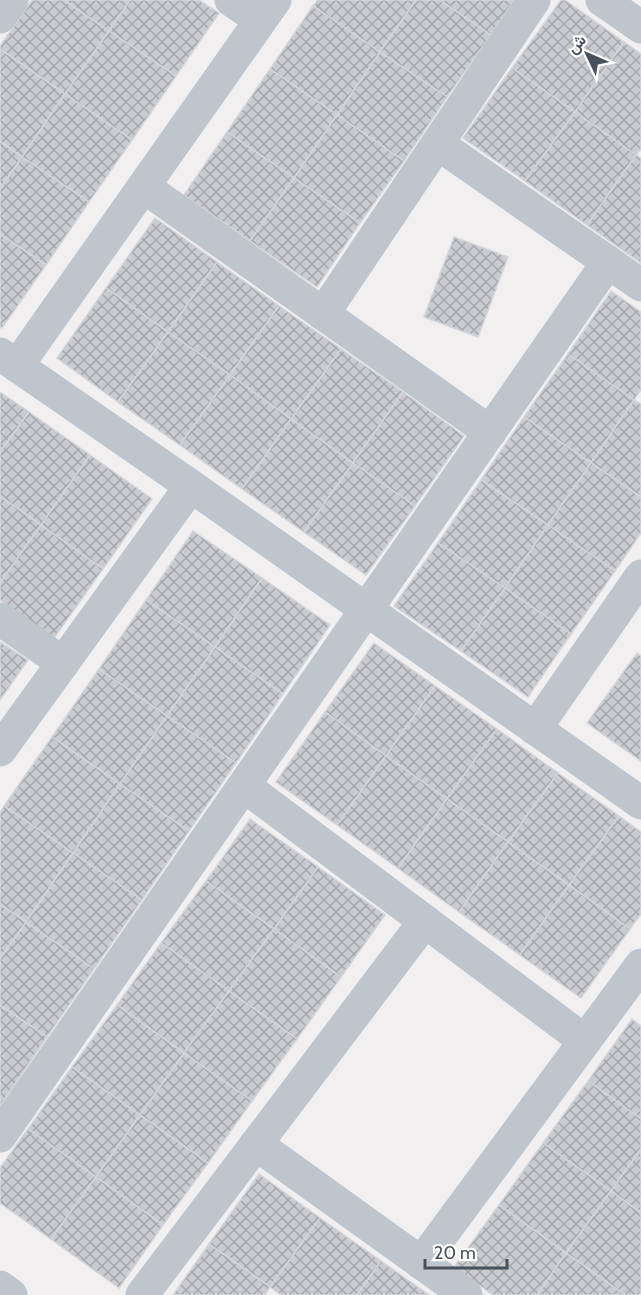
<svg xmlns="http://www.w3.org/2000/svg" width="641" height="1295" font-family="Cabin,Vazirmatn,sans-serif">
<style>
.building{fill:url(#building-cross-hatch);stroke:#d3d5da;stroke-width:1.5}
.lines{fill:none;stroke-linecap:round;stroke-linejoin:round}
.minor{stroke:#bec5cd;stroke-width:33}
</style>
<defs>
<pattern id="building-cross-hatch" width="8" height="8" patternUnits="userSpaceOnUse" patternTransform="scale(1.5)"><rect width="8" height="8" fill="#c9cbd1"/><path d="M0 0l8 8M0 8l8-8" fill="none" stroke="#a5a7ad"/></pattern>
</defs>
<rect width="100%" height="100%" fill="#f1efef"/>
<g class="building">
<polygon points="32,0 64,0 109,31 65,94 0,49 0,46"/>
<polygon points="64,0 130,0 109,31"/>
<polygon points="130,0 199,0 219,13 176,76 109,31"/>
<polygon points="318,0 416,0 380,52 313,6"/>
<polygon points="416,0 440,0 491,35 447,97 380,52"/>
<polygon points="440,0 514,0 491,35"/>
<polygon points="561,0 565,0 624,42 575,112 512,68"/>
<polygon points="313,6 380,52 337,115 270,69"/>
<polygon points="109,31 176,76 132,140 65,94"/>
<polygon points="624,42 641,54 641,149 636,155 575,112"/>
<polygon points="0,49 65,94 22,157 0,141"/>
<polygon points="380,52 447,97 404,161 337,115"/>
<polygon points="512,68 575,112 525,181 463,138"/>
<polygon points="270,69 337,115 294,178 227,132"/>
<polygon points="65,94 132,140 89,202 22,157"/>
<polygon points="575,112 636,155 587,225 525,181"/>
<polygon points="337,115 404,161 360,223 294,178"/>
<polygon points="227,132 294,178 250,241 184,195"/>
<polygon points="0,141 22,157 0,189"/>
<polygon points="636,155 641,158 641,263 587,225"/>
<polygon points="22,157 89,202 46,265 0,234 0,189"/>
<polygon points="294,178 360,223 317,287 250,241"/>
<polygon points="155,218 217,262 168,332 106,288"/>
<polygon points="0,234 46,265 2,328 0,327"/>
<polygon points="454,237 508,257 478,337 424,317"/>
<polygon points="217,262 279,306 230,375 168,332"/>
<polygon points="106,288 168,332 118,402 57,358"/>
<polygon points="611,291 641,312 641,390 634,400 568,354"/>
<polygon points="279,306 341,349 291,419 230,375"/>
<polygon points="168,332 230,375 180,445 118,402"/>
<polygon points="341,349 403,392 353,463 291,419"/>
<polygon points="568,354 634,400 591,463 524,417"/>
<polygon points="230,375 291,419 242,489 180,445"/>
<polygon points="0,392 29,412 0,452"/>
<polygon points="403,392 464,436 415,506 353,463"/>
<polygon points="634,400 641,404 641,497 591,463"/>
<polygon points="29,412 90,455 41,525 0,496 0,452"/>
<polygon points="524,417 591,463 548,525 481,480"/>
<polygon points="291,419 353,463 304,532 242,489"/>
<polygon points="90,455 152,499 103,569 41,525"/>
<polygon points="353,463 415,506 366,575 304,532"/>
<polygon points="591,463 641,497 641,533 615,571 548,525"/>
<polygon points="481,480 548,525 505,588 438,543"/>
<polygon points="0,496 41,525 0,583"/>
<polygon points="41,525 103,569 54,638 0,600 0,583"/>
<polygon points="548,525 615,571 571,634 505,588"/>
<polygon points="193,531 262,578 215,647 146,600"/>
<polygon points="438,543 505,588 461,651 394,606"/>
<polygon points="262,578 330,625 283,694 215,647"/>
<polygon points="505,588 571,634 528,697 461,651"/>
<polygon points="146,600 215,647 167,716 99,669"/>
<polygon points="0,642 28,660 0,700"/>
<polygon points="374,643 435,686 386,756 325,712"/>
<polygon points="215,647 283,694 236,763 167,716"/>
<polygon points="637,653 641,656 641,761 587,723"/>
<polygon points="99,669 167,716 120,784 52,737"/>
<polygon points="435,686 497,729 447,799 386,756"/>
<polygon points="325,712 386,756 337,825 276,782"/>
<polygon points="167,716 236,763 189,831 120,784"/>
<polygon points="497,729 558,773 508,842 447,799"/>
<polygon points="52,737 120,784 73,853 4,806"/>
<polygon points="386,756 447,799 398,868 337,825"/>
<polygon points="558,773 619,816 569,885 508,842"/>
<polygon points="120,784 189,831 142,900 73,853"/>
<polygon points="447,799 508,842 459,912 398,868"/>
<polygon points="4,806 73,853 26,922 0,904 0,813"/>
<polygon points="619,816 641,832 641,914 630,929 569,885"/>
<polygon points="250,819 318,867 274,929 206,881"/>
<polygon points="508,842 569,885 520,955 459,912"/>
<polygon points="73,853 142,900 94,969 26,922"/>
<polygon points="318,867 385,915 341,977 274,929"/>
<polygon points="206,881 274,929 229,991 161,943"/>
<polygon points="569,885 630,929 581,998 520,955"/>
<polygon points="0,904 26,922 0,959"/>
<polygon points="26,922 94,969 47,1037 0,1005 0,959"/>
<polygon points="274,929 341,977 297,1039 229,991"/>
<polygon points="161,943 229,991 184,1053 117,1005"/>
<polygon points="229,991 297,1039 252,1101 184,1053"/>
<polygon points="0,1005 47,1037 0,1106"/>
<polygon points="117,1005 184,1053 140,1115 72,1067"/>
<polygon points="632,1019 641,1026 641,1119 588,1081"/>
<polygon points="184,1053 252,1101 208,1163 140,1115"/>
<polygon points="72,1067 140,1115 96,1177 28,1129"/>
<polygon points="588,1081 641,1119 641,1149 611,1191 543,1143"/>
<polygon points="140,1115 208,1163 163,1225 96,1177"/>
<polygon points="28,1129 96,1177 51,1239 0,1203 0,1168"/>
<polygon points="543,1143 611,1191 566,1253 499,1205"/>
<polygon points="641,1149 641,1213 611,1191"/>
<polygon points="259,1174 320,1218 270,1287 209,1244"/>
<polygon points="96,1177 163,1225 119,1288 51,1239"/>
<polygon points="611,1191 641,1213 641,1292 639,1295 625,1295 566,1253"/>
<polygon points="499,1205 566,1253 537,1295 493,1295 454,1267"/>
<polygon points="320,1218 381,1261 357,1295 281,1295 270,1287"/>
<polygon points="209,1244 270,1287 265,1295 173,1295"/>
<polygon points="566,1253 625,1295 537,1295"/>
<polygon points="381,1261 429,1295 357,1295"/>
</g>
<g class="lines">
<g class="minor">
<polyline points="231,0 260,20"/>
<polyline points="602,0 641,27"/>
<polyline points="0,17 12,0"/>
<polyline points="438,144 641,285"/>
<polyline points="144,187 490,432"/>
<polyline points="323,314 534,0"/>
<polyline points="0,354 191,486 641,803"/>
<polyline points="17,366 275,0"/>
<polyline points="0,619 63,663"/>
<polyline points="535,729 641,576"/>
<polyline points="0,750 191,486"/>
<polyline points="244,786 585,1041"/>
<polyline points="0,1136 608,262"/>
<polyline points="256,1144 466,1295"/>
<polyline points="421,1263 641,965"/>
<polyline points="0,1287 11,1295"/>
<polyline points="142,1295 425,921"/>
</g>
</g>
<g transform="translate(587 54) rotate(314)" stroke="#ffffff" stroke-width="4.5" paint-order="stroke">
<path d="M0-4.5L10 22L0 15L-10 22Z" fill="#48515b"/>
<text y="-9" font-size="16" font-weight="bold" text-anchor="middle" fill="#48515b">ش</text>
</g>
<path d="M425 1259v9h82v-9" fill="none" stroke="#48515b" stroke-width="3"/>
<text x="434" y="1259" font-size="18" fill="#48515b" stroke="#ffffff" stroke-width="4.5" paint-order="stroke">20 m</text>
</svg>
